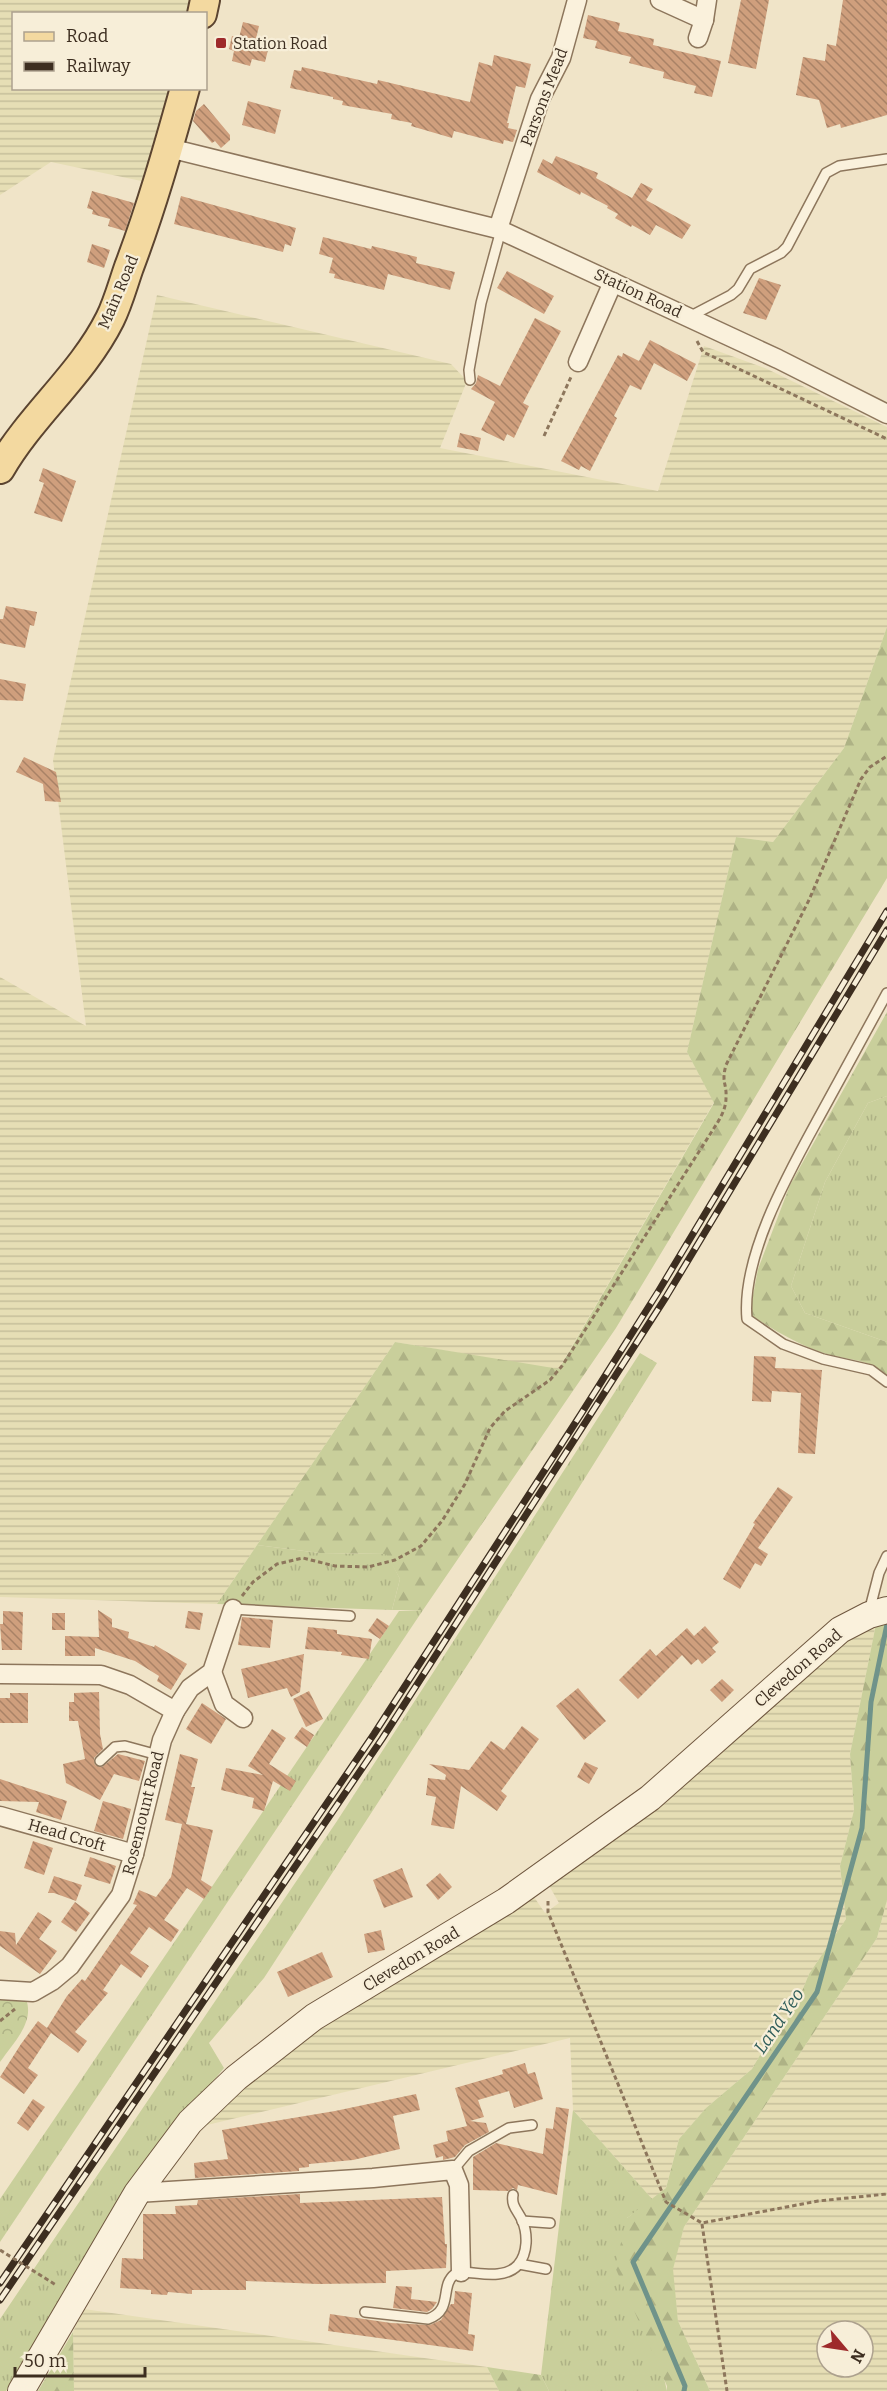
<svg xmlns="http://www.w3.org/2000/svg" width="887" height="2391" font-family="Bitter,serif">
<style>
.farmland{fill:url(#farmland-rules);fill-rule:evenodd}
.grass{fill:url(#grass-tufts)}
.forest{fill:url(#forest-firs)}
.park{fill:url(#park-crowns)}
.lines{fill:none;stroke-linecap:round;stroke-linejoin:round}
.stream{stroke:#6f938a;stroke-width:5}
.building{fill:url(#building-back-hatch)}
.lane-casing{stroke:#8d765c;stroke-width:12}
.street-casing{stroke:#8d765c;stroke-width:21}
.secondary-casing{stroke:#6f573f;stroke-width:28}
.primary-casing{stroke:#5b4430;stroke-width:32}
.path{stroke:#8d765c;stroke-width:3;stroke-dasharray:4.5 3;stroke-linecap:butt}
.lane{stroke:#faf1dc;stroke-width:9}
.street{stroke:#faf1dc;stroke-width:18}
.secondary{stroke:#faf1dc;stroke-width:26}
.primary{stroke:#f3d9a0;stroke-width:28}
.rail-casing{stroke:#3d2e20;stroke-width:7}
.rail{stroke:#f7eed8;stroke-width:4.5;stroke-dasharray:14;stroke-linecap:butt}
.path-bridge{stroke:#8d765c;stroke-width:3;stroke-dasharray:4.5 3;stroke-linecap:butt}
.poi-dot{fill:#9e2a2b;stroke:#f7eed8;stroke-width:2}
.labels{text-anchor:middle;dominant-baseline:central;stroke-width:4.5;stroke-linejoin:round;paint-order:stroke}
.poi-label{font-size:16px;fill:#3d2e20;stroke:#f7eed8;text-anchor:start}
.street-label{font-size:16px;fill:#3d2e20;stroke:#f7eed8}
.water-label{font-size:18px;font-style:italic;fill:#2f5d5a;stroke:#f7eed8}
</style>
<defs>
<pattern id="farmland-rules" width="6" height="5" patternUnits="userSpaceOnUse" patternTransform="scale(1.5)"><rect width="6" height="5" fill="#e6deb5"/><path d="M0 2.5h6" fill="none" stroke="#c6bf9b"/></pattern>
<pattern id="grass-tufts" width="24" height="20" patternUnits="userSpaceOnUse" patternTransform="scale(1.5)"><rect width="24" height="20" fill="#c9cf9b"/><path d="M3 7l-1-3M5 7V3M7 7l1-3M15 17l-1-3M17 17v-4M19 17l1-3" fill="none" stroke="#aeb285"/></pattern>
<pattern id="forest-firs" width="22" height="20" patternUnits="userSpaceOnUse" patternTransform="scale(1.5)"><rect width="22" height="20" fill="#c9cf9b"/><path d="M5 1l3.5 6h-7zM16 11l3.5 6h-7z" fill="#aeb285"/></pattern>
<pattern id="park-crowns" width="20" height="18" patternUnits="userSpaceOnUse" patternTransform="scale(1.5)"><rect width="20" height="18" fill="#c9cf9b"/><path d="M2 6a3 3 0 1 1 6 0M12 15a3 3 0 1 1 6 0" fill="none" stroke="#aeb285"/></pattern>
<pattern id="building-back-hatch" width="6" height="6" patternUnits="userSpaceOnUse" patternTransform="scale(1.5)"><rect width="6" height="6" fill="#cf9f7d"/><path d="M-1 5l2 2M0 0l6 6M5-1l2 2" fill="none" stroke="#a98266"/></pattern>
</defs>
<rect width="100%" height="100%" fill="#f0e4c8"/>
<g class="farmland">
<polygon points="0,0 193,0 190,13 14,14 14,88 171,89 146,182 51,162 0,195"/>
<polygon points="157,295 451,364 467,381 440,448 658,491 704,346 765,368 887,427 887,627 844,748 773,842 736,837 687,1052 714,1102 558,1370 395,1342 217,1604 0,1597 0,977 86,1026 53,760"/>
<polygon points="876,1624 850,1754 854,1810 840,1866 846,1919 809,1974 793,2013 772,2034 752,2069 706,2108 679,2139 666,2188 653,2200 573,2110 570,2038 203,2126 280,2055 336,2016 532,1894 545,1913 559,1903 547,1882 645,1818 723,1752 837,1646"/>
<path d="M887 1900V2391H710L678 2321 672 2269 684 2227 877 1938ZM827 2331H863V2367H827Z"/>
<polygon points="84,2309 487,2367 499,2391 74,2391 73,2332"/>
</g>
<g class="grass">
<polygon points="887,1096 887,1342 805,1313 791,1286 825,1182 868,1103"/>
<polygon points="640,1353 657,1363 481,1644 264,1978 209,2043 224,2068 148,2161 6,2391 0,2391 0,2319 337,1821"/>
<polygon points="257,1545 320,1553 387,1554 400,1579 392,1610 217,1604"/>
<polygon points="423,1610 0,2242 0,2199 399,1611"/>
<polygon points="573,2110 653,2200 627,2218 667,2391 549,2391 541,2375"/>
</g>
<g class="forest">
<polygon points="887,627 887,878 616,1328 423,1610 392,1610 400,1579 386,1554 320,1553 257,1545 395,1342 559,1369 714,1103 687,1052 736,837 773,842 844,748"/>
<path d="M887 1012V1096L868 1103 825 1182 791 1286 805 1313 887 1342V1375C868 1358 850 1361 827 1354 800 1346 776 1331 752 1316L751 1306 758 1269 790 1185Z"/>
<polygon points="887,1623 887,1900 877,1938 684,2227 673,2269 678,2321 710,2391 667,2391 667,2386 615,2267 627,2218 666,2188 679,2139 706,2108 752,2069 772,2034 793,2013 809,1974 846,1919 840,1866 854,1810 850,1754 876,1624"/>
<polygon points="73,2332 74,2391 38,2391"/>
<polygon points="487,2367 541,2375 549,2391 499,2391"/>
</g>
<path class="park" d="M0 1995 26 1999C35 2023 13 2043 0 2062Z"/>
<g class="lines">
<polyline class="stream" points="684,2391 685,2386 633,2262 817,1992 862,1828 871,1702 887,1624"/>
</g>
<g class="building">
<polygon points="741,0 769,0 756,69 728,63"/>
<polygon points="843,0 887,0 887,115 841,128 840,124 827,128 819,100 796,95 803,57 825,61 827,44 836,46"/>
<polygon points="588,15 620,23 618,31 654,39 653,45 721,61 712,97 694,93 696,86 663,78 664,72 629,63 631,57 595,48 597,41 583,38"/>
<polygon points="243,22 259,26 255,43 269,46 265,62 252,59 250,66 232,61 234,51 229,49 232,36 239,38"/>
<polygon points="494,55 531,64 525,88 516,86 507,123 509,123 508,128 517,130 513,142 504,140 503,144 454,131 452,138 411,126 412,123 391,119 392,114 342,105 343,101 333,99 333,97 290,88 294,70 301,71 302,67 377,84 378,80 470,102 479,62 492,66"/>
<polygon points="248,101 281,110 275,134 242,125"/>
<polygon points="204,104 230,135 230,140 221,148 215,141 212,143 193,121 196,111"/>
<polygon points="556,156 598,173 596,178 632,198 641,183 653,189 646,200 691,225 682,239 656,225 650,235 632,225 631,227 615,218 618,214 607,208 608,206 581,192 580,195 537,172 543,159 552,164"/>
<polygon points="92,191 134,203 125,231 108,226 110,219 92,214 93,210 87,208"/>
<polygon points="181,196 296,228 291,246 285,244 283,252 174,224"/>
<polygon points="323,237 371,249 372,246 417,257 416,263 455,272 450,290 388,274 384,290 334,278 335,274 329,273 333,258 319,254"/>
<polygon points="92,244 110,250 104,268 87,262"/>
<polygon points="507,271 554,296 544,314 497,288"/>
<polygon points="759,278 781,285 766,320 743,313"/>
<polygon points="535,318 561,331 523,403 529,406 514,438 507,434 504,441 481,430 495,402 471,389 476,383 478,375 500,386"/>
<polygon points="650,340 696,364 687,381 654,363 641,390 630,385 614,416 617,418 590,471 581,466 579,470 561,461 618,355 622,357 623,353 639,361"/>
<polygon points="460,433 481,438 478,451 457,447"/>
<polygon points="43,468 76,481 62,522 34,513 44,483 39,481"/>
<polygon points="6,606 37,612 34,626 30,625 25,648 0,643 0,619 3,619"/>
<polygon points="0,679 26,684 23,701 0,700"/>
<polygon points="24,757 56,772 61,802 45,801 43,784 16,772"/>
<polygon points="754,1356 776,1357 775,1368 822,1370 815,1454 798,1453 801,1393 772,1391 771,1402 752,1401"/>
<polygon points="778,1487 793,1497 758,1548 768,1554 761,1566 755,1563 740,1589 723,1579 755,1524 753,1523"/>
<polygon points="98,1610 112,1619 112,1627 129,1632 128,1638 154,1647 155,1645 187,1664 171,1690 157,1681 159,1676 135,1661 95,1648 95,1656 65,1656 65,1636 99,1637"/>
<polygon points="3,1611 23,1612 22,1650 2,1650 0,1624 3,1624"/>
<polygon points="188,1611 203,1613 200,1630 185,1628"/>
<rect x="52" y="1613" width="13" height="17"/>
<polygon points="242,1617 273,1620 270,1648 238,1645"/>
<polygon points="377,1618 389,1626 380,1639 368,1631"/>
<polygon points="705,1626 719,1642 712,1648 716,1652 702,1664 698,1659 691,1665 682,1655 638,1699 619,1680 650,1649 656,1656 687,1628 694,1636"/>
<polygon points="308,1627 337,1630 337,1634 372,1639 369,1659 341,1655 342,1652 305,1649"/>
<polygon points="304,1654 300,1692 291,1697 287,1688 248,1698 241,1669"/>
<polygon points="722,1679 734,1690 722,1702 710,1690"/>
<polygon points="578,1688 606,1721 584,1740 556,1706"/>
<polygon points="309,1691 323,1719 306,1727 293,1699"/>
<polygon points="99,1692 100,1734 103,1749 94,1758 95,1765 102,1767 118,1754 145,1761 139,1781 114,1774 100,1800 66,1783 63,1764 85,1759 78,1721 69,1721 69,1702 74,1702 74,1693"/>
<polygon points="10,1693 28,1693 28,1723 0,1723 0,1698 10,1698"/>
<polygon points="202,1703 226,1719 211,1744 186,1729"/>
<polygon points="522,1726 539,1739 501,1791 507,1796 497,1811 461,1786 454,1829 431,1825 436,1797 426,1795 428,1778 445,1780 446,1775 429,1764 469,1770 491,1741 504,1750"/>
<polygon points="302,1727 314,1735 307,1747 294,1738"/>
<polygon points="272,1729 286,1738 269,1764 296,1781 290,1791 273,1781 264,1811 252,1808 254,1798 221,1790 226,1768 263,1775 248,1766"/>
<polygon points="180,1754 198,1759 191,1787 195,1787 186,1824 213,1830 201,1880 212,1887 204,1899 187,1888 164,1920 179,1930 171,1942 149,1927 130,1953 149,1966 141,1978 121,1964 103,1990 108,1993 75,2032 87,2041 78,2053 51,2033 28,2068 38,2075 24,2094 0,2077 21,2044 38,2021 47,2028 67,1996 82,1979 85,1981 137,1905 133,1904 139,1890 156,1897 171,1877 182,1824 165,1820"/>
<polygon points="585,1762 598,1768 589,1784 577,1777"/>
<polygon points="0,1779 67,1801 61,1820 36,1812 39,1802 0,1801"/>
<polygon points="103,1801 131,1809 123,1839 94,1831"/>
<polygon points="33,1841 53,1848 44,1875 24,1868"/>
<polygon points="90,1857 116,1866 110,1884 84,1876"/>
<polygon points="402,1868 413,1897 384,1908 373,1880"/>
<polygon points="440,1873 452,1887 438,1900 426,1885"/>
<polygon points="54,1876 82,1885 76,1901 54,1893 48,1893"/>
<polygon points="75,1902 90,1913 76,1932 61,1922"/>
<polygon points="38,1912 52,1921 39,1939 57,1951 40,1974 0,1946 0,1931 15,1933 16,1945"/>
<polygon points="381,1930 385,1950 368,1953 364,1934"/>
<polygon points="322,1952 333,1977 288,1997 277,1972"/>
<polygon points="525,2063 528,2074 535,2072 543,2099 514,2108 509,2091 478,2100 484,2117 470,2121 486,2123 489,2132 465,2145 455,2157 443,2160 443,2156 436,2158 433,2145 448,2141 446,2131 467,2126 455,2088 503,2074 502,2070"/>
<polygon points="416,2094 420,2110 393,2116 400,2149 353,2160 309,2164 309,2167 299,2168 299,2171 195,2178 194,2163 228,2159 222,2130 335,2111"/>
<polygon points="33,2099 45,2107 28,2131 17,2123"/>
<polygon points="556,2107 569,2109 557,2195 518,2185 517,2190 513,2188 508,2191 473,2190 473,2157 496,2143 543,2154 546,2128 553,2129"/>
<polygon points="300,2194 300,2203 442,2197 445,2244 447,2244 446,2268 386,2271 386,2283 318,2284 246,2281 246,2290 192,2290 192,2294 168,2292 167,2295 151,2294 151,2290 120,2288 122,2258 143,2259 143,2214 176,2214 175,2206 197,2205 198,2200"/>
<polygon points="396,2286 412,2287 411,2299 437,2302 432,2309 427,2312 393,2308"/>
<polygon points="455,2291 472,2293 468,2334 475,2335 473,2351 328,2331 330,2314 391,2323 430,2325 441,2320 451,2304 454,2304"/>
</g>
<g class="lines">
<g class="lane-casing">
<g id="lane">
<polyline points="689,317 731,295 738,289 750,269 781,253 787,247 826,173 839,166 887,159"/>
<polyline points="470,380 469,370 481,303 501,230"/>
<path d="M887 993C866 1032 844 1071 823 1110 792 1167 741 1254 747 1319L783 1344 823 1359 871 1370 887 1382"/>
<polyline points="233,1609 350,1616"/>
<polyline points="869,1612 879,1573 887,1556"/>
<polyline points="100,1761 115,1747 125,1746 158,1755"/>
<polyline points="453,2170 469,2151 509,2128 532,2125"/>
<polyline points="522,2221 550,2223"/>
<polyline points="519,2264 546,2269"/>
<path d="M365 2312 428 2319C454 2310 439 2286 455 2274 465 2267 500 2284 518 2265 528 2253 528 2234 522 2220 518 2211 511 2206 513 2195"/>
</g>
</g>
<g class="street-casing">
<g id="street">
<polyline points="660,0 704,20"/>
<polyline points="698,38 704,20 707,0"/>
<polyline points="169,148 498,229 778,359 887,414"/>
<polyline points="498,229 540,99 561,58 577,0"/>
<polyline points="578,362 613,282"/>
<polyline points="212,1672 224,1704 243,1718"/>
<polyline points="0,1674 101,1675 130,1685 175,1711 190,1688 212,1672 233,1609"/>
<polyline points="0,1816 134,1854"/>
<polyline points="0,1990 33,1992 52,1981 70,1966 121,1895 134,1854 162,1740 175,1711"/>
<polyline points="137,2193 373,2178 453,2170 459,2185 461,2272"/>
</g>
</g>
<g class="secondary-casing">
<polyline id="secondary" points="21,2391 137,2193 190,2122 236,2078 314,2017 506,1901 650,1798 840,1630 869,1615 887,1610"/>
</g>
<g class="primary-casing">
<g id="primary">
<polyline points="202,14 205,0"/>
<path d="M0 469C31 415 82 375 110 319 118 303 123 284 129 267 151 209 168 149 185 88"/>
</g>
</g>
<g class="path">
<polyline points="697,341 703,352 887,439"/>
<polyline points="544,436 571,377"/>
<path d="M242 1596 253 1582 277 1564 303 1558 335 1566 368 1567 395 1560 421 1546 442 1521 465 1484 490 1428 505 1411 550 1380 562 1366 716 1125C721 1117 726 1108 726 1098 727 1083 721 1083 726 1065L809 900 861 779 870 767 887 756"/>
<polyline points="548,1901 548,1912 666,2202 702,2223 818,2201 887,2194"/>
<polyline points="0,2021 15,2009"/>
<polyline points="702,2224 727,2391"/>
</g>
<use href="#lane" class="lane"/>
<use href="#street" class="street"/>
<use href="#secondary" class="secondary"/>
<use href="#primary" class="primary"/>
<g class="rail-casing">
<g id="rail">
<polyline points="0,2283 374,1734 581,1414 658,1292 887,911"/>
<polyline points="0,2300 382,1739 666,1297 887,930"/>
</g>
</g>
<use href="#rail" class="rail"/>
<polyline class="path-bridge" points="0,2250 56,2285"/>
</g>
<rect class="poi-dot" x="215" y="37" width="12" height="12" rx="3"/>
<g class="labels">
<g class="poi-label">
<text x="233" y="43">Station Road</text>
</g>
<g class="street-label">
<text transform="translate(544 97) rotate(-69)">Parsons Mead</text>
<text transform="translate(118 292) rotate(-67)">Main Road</text>
<text transform="translate(638 293) rotate(25)">Station Road</text>
<text transform="translate(798 1668) rotate(-41)">Clevedon Road</text>
<text transform="translate(143 1813) rotate(-76)">Rosemount Road</text>
<text transform="translate(67 1835) rotate(16)">Head Croft</text>
<text transform="translate(411 1959) rotate(-31)">Clevedon Road</text>
</g>
<g class="water-label">
<text transform="translate(779 2021) rotate(-56)">Land Yeo</text>
</g>
</g>
<rect x="12" y="12" width="195" height="78" fill="#f7eed8" stroke="#ada18e" stroke-width="1.5"/>
<rect x="24" y="32" width="30" height="9" fill="#f3d9a0" stroke="#ada18e" stroke-width="1.5"/>
<text x="66" y="42" font-size="18" fill="#3d2e20">Road</text>
<rect x="24" y="62" width="30" height="9" fill="#3d2e20" stroke="#ada18e" stroke-width="1.5"/>
<text x="66" y="72" font-size="18" fill="#3d2e20">Railway</text>
<g transform="translate(845 2349) rotate(119)"><circle r="28" fill="#f7eed8" stroke="#ada18e" stroke-width="1.5"/>
<path d="M0-4.5L10 22L0 15L-10 22Z" fill="#9e2a2b"/>
<text y="-9" font-size="16" font-weight="bold" text-anchor="middle" fill="#3d2e20">N</text>
</g>
<path d="M15 2367v9h130v-9" fill="none" stroke="#3d2e20" stroke-width="3"/>
<text x="24" y="2367" font-size="18" fill="#3d2e20" stroke="#f7eed8" stroke-width="4.5" paint-order="stroke">50 m</text>
</svg>
